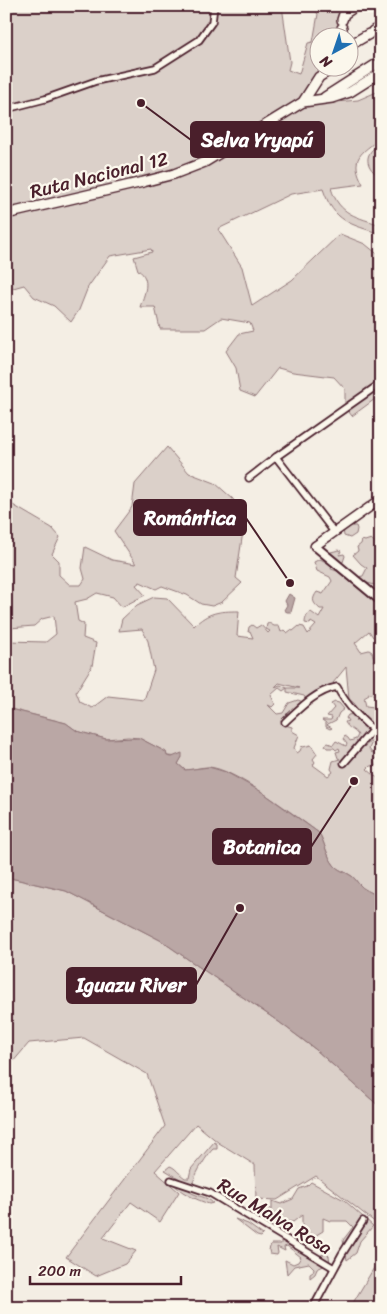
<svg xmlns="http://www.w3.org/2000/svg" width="387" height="1314" font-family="Sriracha,sans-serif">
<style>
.green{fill:#dbd0c9;stroke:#92787a;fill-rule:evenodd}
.water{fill:#baa7a5;stroke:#8d7174}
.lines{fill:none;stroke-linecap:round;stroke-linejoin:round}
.minor-casing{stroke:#4a1f2b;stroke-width:9}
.tertiary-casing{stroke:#4a1f2b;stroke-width:11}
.secondary-casing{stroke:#4a1f2b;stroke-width:11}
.trunk-casing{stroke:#4a1f2b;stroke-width:12}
.minor{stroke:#fbf7ec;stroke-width:5.5}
.tertiary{stroke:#fbf7ec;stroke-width:7}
.secondary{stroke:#fbf7ec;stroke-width:8}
.trunk{stroke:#fbf7ec;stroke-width:9}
.labels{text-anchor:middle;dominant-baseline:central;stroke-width:4.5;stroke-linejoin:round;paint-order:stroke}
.street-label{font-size:19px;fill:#4a1f2b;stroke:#fbf7ec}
.leader{fill:none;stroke:#4a1f2b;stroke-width:2}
.callout-dot{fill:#4a1f2b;stroke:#fbf7ec;stroke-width:2}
.callout{fill:#4a1f2b;stroke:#4a1f2b;stroke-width:2}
.callout-label{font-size:20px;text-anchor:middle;font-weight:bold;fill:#fff}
</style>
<rect width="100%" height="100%" fill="#f4eee4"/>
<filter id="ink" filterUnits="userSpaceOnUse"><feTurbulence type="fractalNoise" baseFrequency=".02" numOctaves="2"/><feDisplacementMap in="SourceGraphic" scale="10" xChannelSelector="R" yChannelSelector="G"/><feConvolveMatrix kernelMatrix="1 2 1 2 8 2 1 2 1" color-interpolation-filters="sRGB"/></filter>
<g filter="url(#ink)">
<g class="green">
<path d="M6 6H282L290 62 288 70 299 74 308 43 313 42 318 14 315 11 317 6H360L346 17 334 33V37L320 38V68H323V70L309 89 314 104 358 100 379 91 381 93V138C361 153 349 158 363 184L331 188C339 215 357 217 381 225V234C350 224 334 222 323 189L291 194 218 229 242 267 252 306 292 280 340 234 365 244 381 257V400L375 399 352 416 345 407V389L334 377 293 372 278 368 255 397 240 391 236 368 226 351 239 334 253 331 250 323 221 318 205 329H160L155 307H140C144 295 152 279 138 270L134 257 152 252 151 249 110 256 88 287 79 310 71 322 54 306 34 297 24 285 6 290Z"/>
<path d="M381 143 379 169 381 168V178C365 167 362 154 381 143Z"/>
<path d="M167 447 189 473 215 483 233 499 244 525 236 578 242 583 222 602 212 606 201 604 187 595 162 586 156 589 140 582 136 585 145 595 122 607 113 597 97 593 87 599 75 602 78 621 84 624 83 638 96 643 92 666 76 692 80 702 92 708 108 696 144 700 154 670 148 641 142 629 119 631 122 619 137 605 154 597 167 598 194 626C208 612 219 611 239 611L237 636 253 638 250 631 248 632 249 627 252 625 256 628 261 625 268 633 270 631 266 629 267 624 269 623 274 626H279L281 632 284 630 287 633 291 630 293 631 299 626 304 627 308 634 316 625 311 622 310 624 305 623C305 619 307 613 311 612L319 618 324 609H320C313 603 311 600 317 592L323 594 332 581 330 577 317 571 314 562 320 559 332 565 331 569 337 571 381 607V637H373L369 631 355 643 361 652 369 650 372 652 374 659 373 661H381V670L379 672 381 675V715L377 717 378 720 375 725 372 726 371 737 362 745 364 747 373 739 377 741 371 744 369 749 372 753 380 747 381 744V753L374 760 375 766H370L367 769 381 781V898C376 894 363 889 360 887 357 883 355 877 350 875 344 871 339 871 334 865 326 855 325 843 319 833 297 817 233 767 208 767 200 767 193 770 185 770L178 764 182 757 167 756 166 752 139 738 128 737 106 739 77 731 66 723 6 708V501L52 528 60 537 52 554 59 561V575L70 585H81L85 579 82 568 85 547 112 560 136 564 114 531 132 507 135 484ZM54 616 56 634 46 642 7 641 10 628 34 626 42 619ZM346 667 349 699 355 704 354 708 355 711 362 713 358 722 355 720 358 719 354 714 348 715 346 718 348 721 345 722C348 729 354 729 358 735L356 739 350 741 348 738 345 736 343 739 347 744 346 746 336 741 333 745 328 743 325 745 327 748H334L336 750 339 748 340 751 336 752 338 758 340 759 333 761 331 769 333 772 328 776 313 765 315 762 313 759 317 754 311 745 303 747 302 746 300 751 297 753 294 748 299 735 292 731V727L285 725 282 721 286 720 288 717 286 714 292 713 303 702 298 700 289 703 283 713 277 714 268 705 272 707 275 704 271 695 279 688 283 691 287 688 280 685 275 687 279 683 299 688H287V692L304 696 306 699 336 686 333 683ZM368 693 375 696 378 700 377 704 374 707 366 706 364 698 369 695Z"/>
<polygon points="351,526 356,526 357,529 356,534 350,538 344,536 343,529"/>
<polygon points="371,539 377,544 381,540 381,562 378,572 381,573 381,585 378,587 375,585 359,581 357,577 363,576 367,568 361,564 353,555 358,551 357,547 361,544 362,540 365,541"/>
<polygon points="339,550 341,551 339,555 344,554 345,556 343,562 339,562 329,555 331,552"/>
<polygon points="335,702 339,703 344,709 339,713 336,720 328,724 327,725 332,728 330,729 326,727 326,723 322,720 331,720 332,717 327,716 334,708 331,704"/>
<polygon points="6,877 66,891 160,940 279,1022 315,1049 381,1108 381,1227 316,1176 277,1200 256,1199 255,1165 219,1143 196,1124 155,1171 179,1192 160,1222 131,1202 103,1238 136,1251 125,1264 96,1276 66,1257 165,1126 147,1074 84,1038 29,1043 6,1070"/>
<path d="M214 1142 217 1144V1149H213C207 1155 196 1173 194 1180 192 1185 194 1187 190 1192 198 1197 206 1196 213 1203L209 1204C198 1200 177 1192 172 1181H176L180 1179 165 1170 170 1166C176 1168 179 1174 185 1178H189L191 1169Z"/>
<polygon points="311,1182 344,1200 373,1226 360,1241 356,1253 347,1260 343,1240 353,1227 347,1221 330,1221 323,1218 323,1231 313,1237 304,1235 302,1228 302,1215 293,1222 280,1221 272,1212 273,1217 263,1221 261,1220 269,1208 272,1210 272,1201 281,1204 293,1199 299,1189 307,1186"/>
<polygon points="235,1219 248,1224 263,1235 261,1237 257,1236"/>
<polygon points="281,1239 296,1248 317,1257 326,1253 329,1256 330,1263 317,1269 315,1274 310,1278 310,1274 313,1272 314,1268 309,1263 294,1266 287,1274 285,1260 293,1264 298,1262 301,1257 287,1246 284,1247 285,1251 277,1247 278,1253 277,1255 270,1254 269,1250 271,1244 281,1244"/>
<polygon points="381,1256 381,1308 350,1308"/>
</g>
<g class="water">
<polygon points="289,594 295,598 291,612 287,612 284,610 287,605 285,601"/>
<path d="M6 708 66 723 77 731 106 739 139 738 166 752 167 756 172 757 182 753V757L178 764 185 770 209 767 226 772 262 792 319 833C325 843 326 855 334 865 339 871 344 871 350 875 355 877 357 883 361 886 363 889 375 894 381 898V1108L315 1049 279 1022 160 940 66 891 6 877Z"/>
</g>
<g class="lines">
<g class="minor-casing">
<g id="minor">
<polyline points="6,109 45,99 96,81 155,68 199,40 212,22 214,6"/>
<polyline points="276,457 334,532"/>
<polyline points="249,478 276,457 381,383"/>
<path d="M285 722C300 708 316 691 337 687 347 707 364 722 381 737"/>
<polyline points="344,763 381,720"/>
<polyline points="171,1180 210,1193 334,1268"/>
<polyline points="313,1308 342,1254 363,1221"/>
</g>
</g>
<g class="tertiary-casing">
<polyline id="tertiary" points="315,546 381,601"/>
</g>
<g class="secondary-casing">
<polyline id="secondary" points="315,546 381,499"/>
</g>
<g class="trunk-casing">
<g id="trunk">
<polyline points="342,20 344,14 356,6"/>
<polyline points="373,31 381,26"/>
<polyline points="342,38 342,28"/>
<polyline points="350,45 369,34"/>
<polyline points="325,97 375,65"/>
<polyline points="303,102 332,98 350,92 380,73"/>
<polyline points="6,214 143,182 174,174 205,162 303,102 319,77 333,68"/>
</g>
</g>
<use href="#minor" class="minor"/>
<use href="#tertiary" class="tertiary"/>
<use href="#secondary" class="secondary"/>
<use href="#trunk" class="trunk"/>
</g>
</g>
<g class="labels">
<g class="street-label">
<text transform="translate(99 175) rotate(-14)">Ruta Nacional 12</text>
<text transform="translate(275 1216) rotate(31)">Rua Malva Rosa</text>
</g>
</g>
<path class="leader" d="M141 103L191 140M290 583L246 518M354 781L311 847M240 908L196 985"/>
<g class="callout-dot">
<circle cx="141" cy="103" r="5"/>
<circle cx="290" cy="583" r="5"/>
<circle cx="354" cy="781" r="5"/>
<circle cx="240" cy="908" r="5"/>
</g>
<g class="callout">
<rect x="191" y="122" width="133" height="35" rx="5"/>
<rect x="134" y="500" width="112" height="35" rx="5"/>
<rect x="213" y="829" width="98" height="35" rx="5"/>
<rect x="67" y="968" width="129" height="35" rx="5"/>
</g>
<g class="callout-label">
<text x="257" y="147">Selva Yryapú</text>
<text x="190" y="525">Romántica</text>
<text x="262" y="854">Botanica</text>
<text x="131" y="992">Iguazu River</text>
</g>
<rect width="387" height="1314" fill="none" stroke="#fbf7ec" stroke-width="25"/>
<rect x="12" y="12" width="362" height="1289" fill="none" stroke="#4a1f2b" stroke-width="2" filter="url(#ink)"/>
<g transform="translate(334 52) rotate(220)"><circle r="24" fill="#fbf7ec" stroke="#b4a19f"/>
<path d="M0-4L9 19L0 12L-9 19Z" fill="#1f6fb2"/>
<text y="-8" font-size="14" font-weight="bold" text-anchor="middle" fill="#4a1f2b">N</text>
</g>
<path d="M30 1276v8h151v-8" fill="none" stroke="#4a1f2b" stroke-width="2.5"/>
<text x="38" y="1276" font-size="15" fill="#4a1f2b" stroke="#fbf7ec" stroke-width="4" paint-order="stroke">200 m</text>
</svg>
